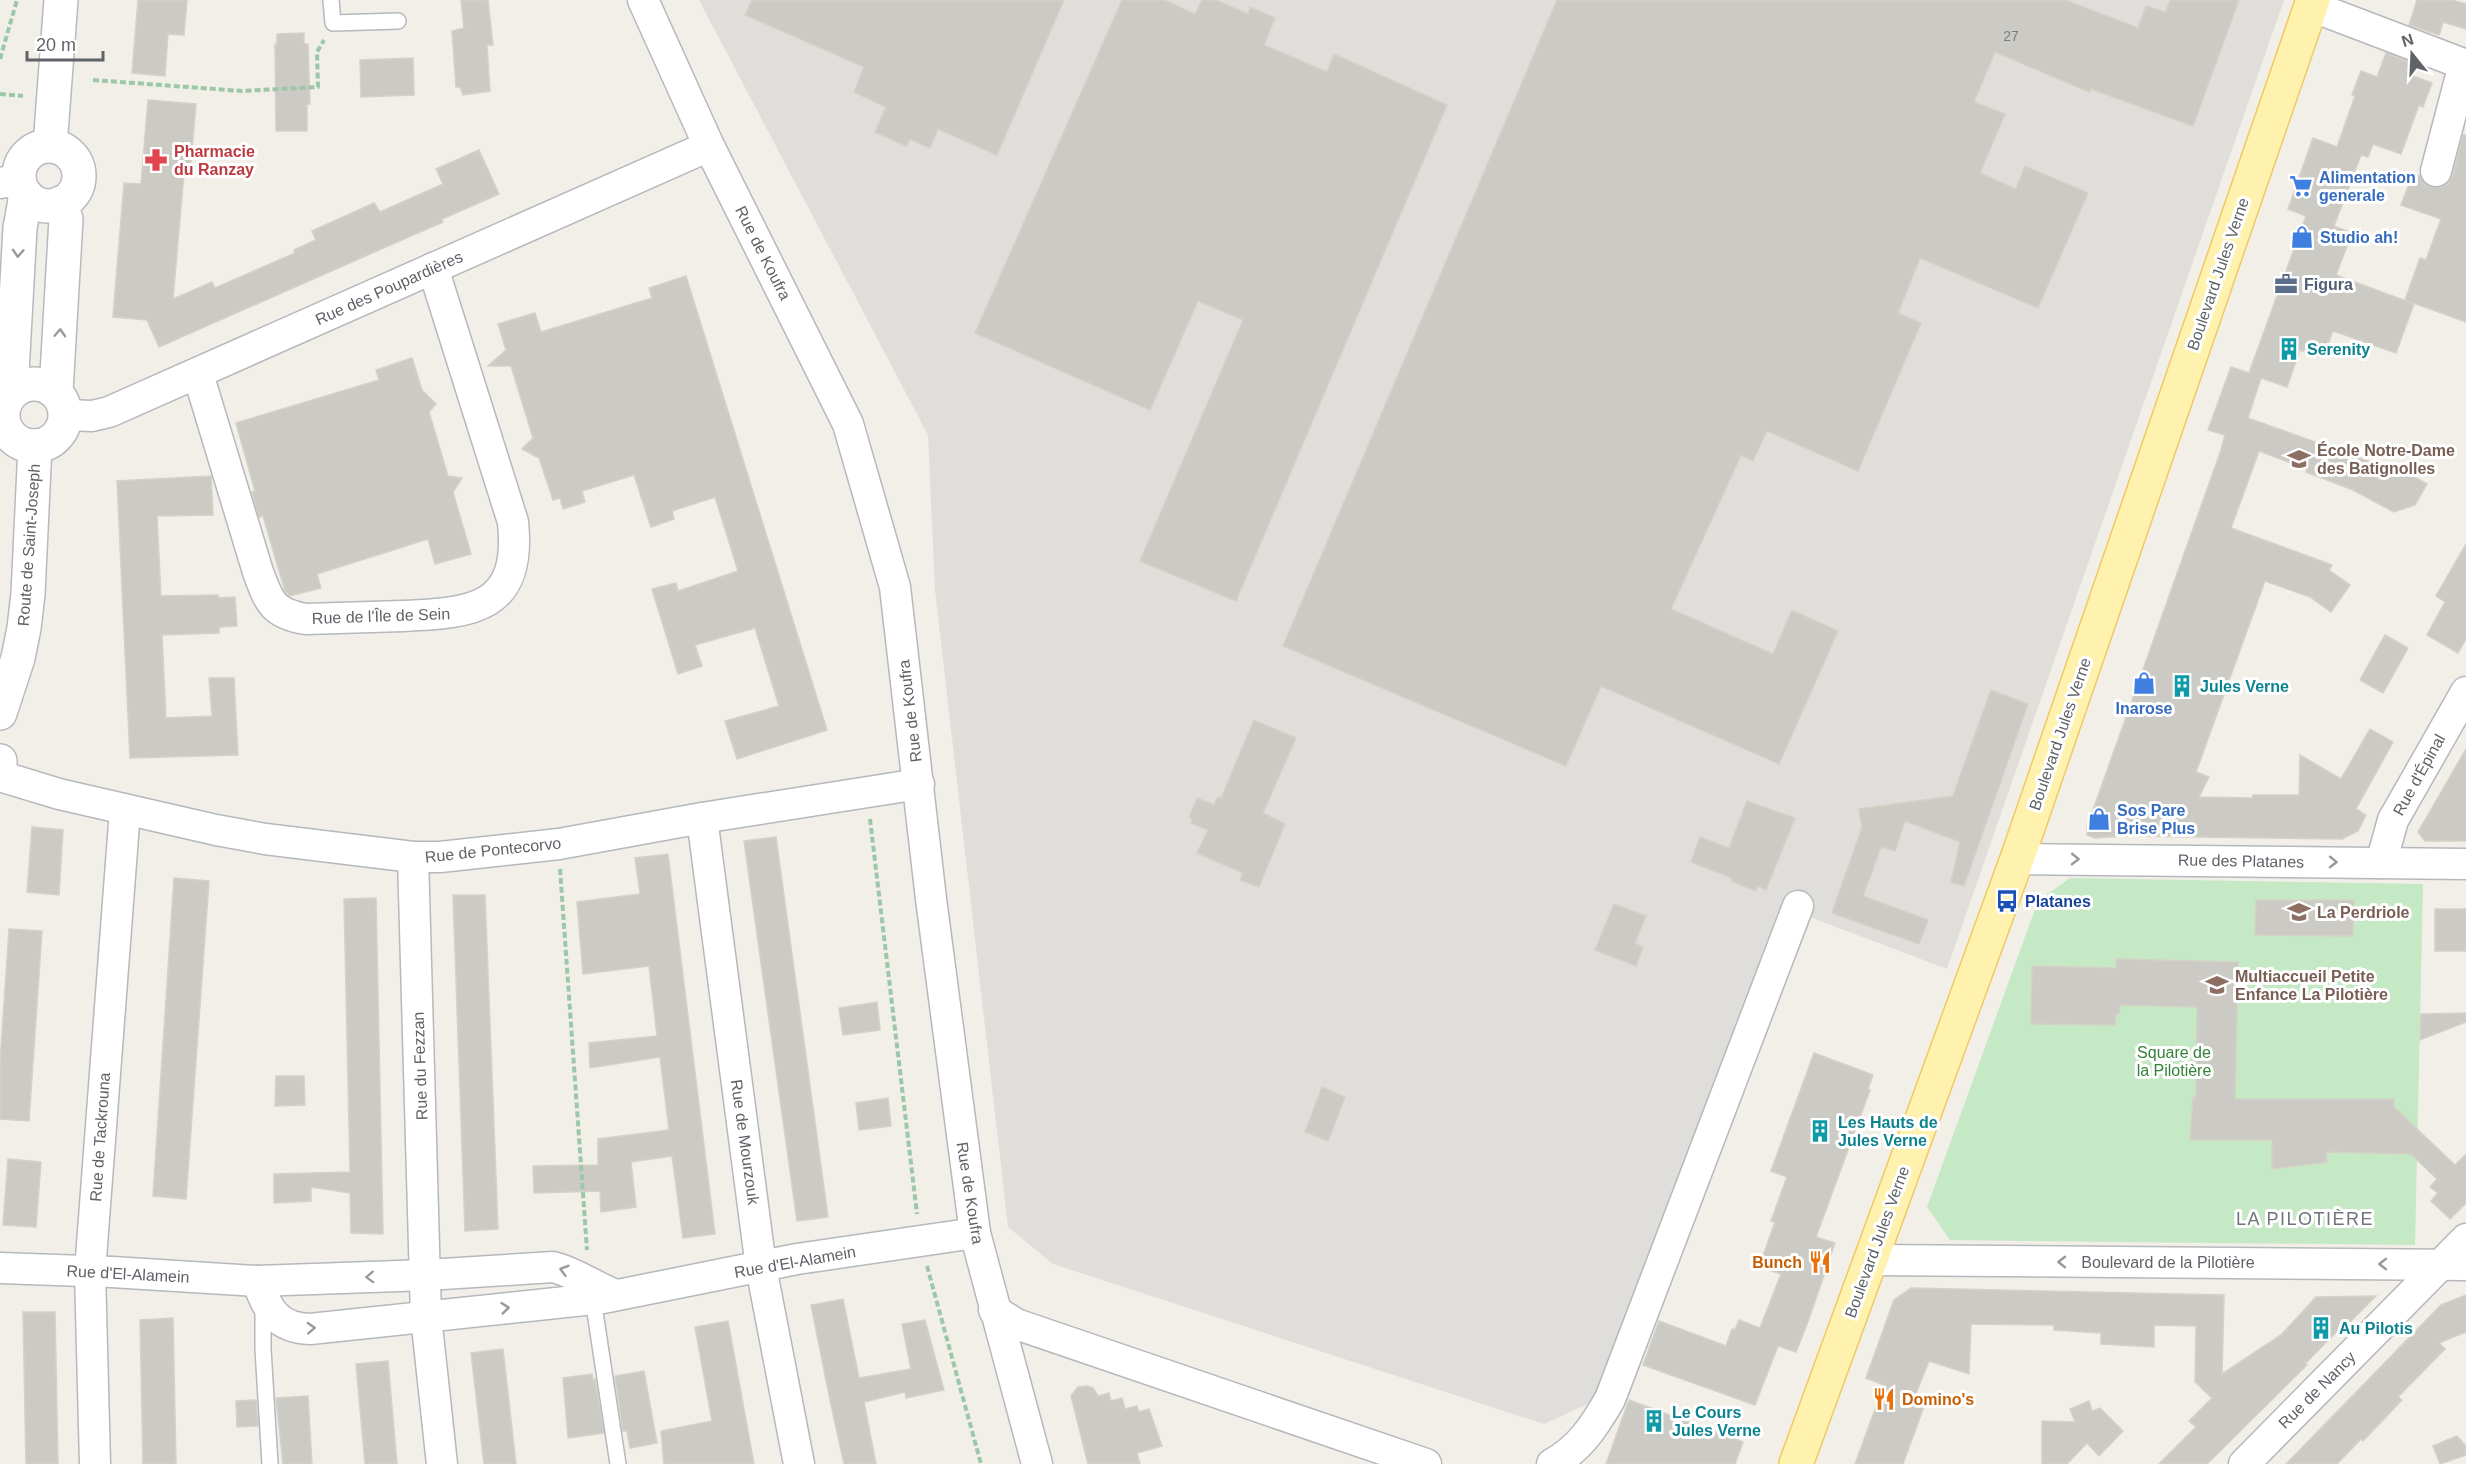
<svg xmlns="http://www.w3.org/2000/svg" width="2466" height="1464" font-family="Arial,sans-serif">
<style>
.industrial{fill:#e0deda}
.green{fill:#c5e8c5}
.building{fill:#cccac5;stroke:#d6d1c6;stroke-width:1.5}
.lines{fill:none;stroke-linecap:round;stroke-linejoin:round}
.lane-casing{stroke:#b5b8bc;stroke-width:18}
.street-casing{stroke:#b5b8bc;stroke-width:33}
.secondary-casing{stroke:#b6babf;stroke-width:36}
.primary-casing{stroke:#f2c960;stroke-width:36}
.path{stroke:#9cc7a9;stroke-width:4;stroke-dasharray:6 3;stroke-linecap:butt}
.lane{stroke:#fff;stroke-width:15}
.street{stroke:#fff;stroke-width:30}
.secondary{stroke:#fff;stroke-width:33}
.primary{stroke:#fff2af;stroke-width:33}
.oneway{stroke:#979a9d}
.labels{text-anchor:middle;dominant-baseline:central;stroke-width:6;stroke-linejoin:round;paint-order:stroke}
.number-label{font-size:14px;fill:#7a7d7f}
.health-label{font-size:16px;font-weight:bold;fill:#be3a42;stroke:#fff;text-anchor:start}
.shop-label{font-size:16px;font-weight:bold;fill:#366cbe;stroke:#fff;text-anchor:start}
.street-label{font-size:16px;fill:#5f6368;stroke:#fff}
.service-label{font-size:16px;font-weight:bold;fill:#4e5e75;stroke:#fff;text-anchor:start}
.culture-label{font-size:16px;font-weight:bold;fill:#0d838f;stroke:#fff;text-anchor:start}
.education-label{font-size:16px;font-weight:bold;fill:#785e54;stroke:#fff;text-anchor:start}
.transit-label{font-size:16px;font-weight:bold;fill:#164399;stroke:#fff;text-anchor:start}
.park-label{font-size:16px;fill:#348238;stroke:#fff}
.food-label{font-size:16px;font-weight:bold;fill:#c56008;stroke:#fff;text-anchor:end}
.neighbourhood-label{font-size:18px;letter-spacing:1.5px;fill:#70757a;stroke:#fff}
</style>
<rect width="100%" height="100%" fill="#f1efe8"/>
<polygon class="industrial" points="699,0 2284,0 1947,969 1781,906 1592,1402 1544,1424 1053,1264 1008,1227 935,590 928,435"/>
<polygon class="green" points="2070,878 2423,884 2415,1245 1950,1240 1927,1207 2038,901"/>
<g class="building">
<polygon points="138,0 187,0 184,35 168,34 165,76 132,73"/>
<polygon points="461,0 488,0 493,45 487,45 490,91 463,95 460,87 456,87 452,31 464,28"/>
<polygon points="752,0 1064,0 997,155 938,129 930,148 910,139 906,146 875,132 886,107 854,92 864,67 745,15"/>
<polygon points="1122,0 1164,0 1195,14 1202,0 1216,0 1248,14 1250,7 1275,18 1264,45 1327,72 1334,54 1447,105 1236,601 1140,561 1243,320 1198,301 1150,410 975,333"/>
<polygon points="1557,0 2065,0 2138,28 2146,6 2166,12 2170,0 2239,0 2193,126 2091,89 2089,92 1995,52 1974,102 2005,114 1980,173 2016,189 2025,166 2088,193 2038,308 1920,258 1898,313 1921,323 1858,471 1767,431 1753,461 1741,455 1671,609 1773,654 1792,610 1838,631 1779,764 1601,686 1566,766 1283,646"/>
<polygon points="2417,0 2452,0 2466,4 2466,29 2443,22 2439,35 2409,25"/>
<polygon points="304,33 304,44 308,44 310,104 307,104 307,131 276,131 275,44 277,44 277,34"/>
<polygon points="2386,53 2417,65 2413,76 2432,83 2423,107 2419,105 2401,154 2373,144 2368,157 2361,155 2334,226 2352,233 2336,275 2414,304 2396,353 2333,331 2327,347 2321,345 2318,357 2300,350 2287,387 2261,378 2248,418 2390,469 2392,464 2427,484 2415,505 2394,512 2353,490 2306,472 2307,469 2259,451 2231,528 2332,565 2329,570 2350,585 2331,612 2310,597 2265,581 2196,772 2209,777 2199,797 2253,798 2253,795 2299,795 2300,755 2341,779 2370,729 2393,742 2356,809 2366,815 2358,831 2342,839 2124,836 2095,838 2087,835 2087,827 2221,450 2225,435 2208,430 2231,367 2249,373 2306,216 2288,209 2313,138 2337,147 2355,96 2352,95 2361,71 2377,77"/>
<polygon points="413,58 414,95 361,97 360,60"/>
<polygon points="148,100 196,104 190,173 184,173 173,299 212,282 215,288 295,253 294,250 316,240 312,231 374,203 380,212 443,184 436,169 479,150 499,194 442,219 443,222 395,243 159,347 147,320 113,317 124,183 141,184"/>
<polygon points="2463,135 2466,135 2466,322 2405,300 2420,258 2426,260 2441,219 2401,205 2413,173 2420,176 2424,183 2431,187 2441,187 2449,183 2453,175"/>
<polygon points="686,276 827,730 737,759 725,721 779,706 755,628 695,645 702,666 678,674 652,589 676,583 678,591 738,571 715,497 672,511 674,519 651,527 634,475 582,491 585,502 563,509 560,498 553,500 539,458 522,449 533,438 511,366 488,366 506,350 498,324 535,313 541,332 652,298 649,288"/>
<polygon points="412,358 422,390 436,404 429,412 448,476 462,478 453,492 471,554 435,564 428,539 317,574 321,588 290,596 285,591 263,516 259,517 252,492 255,491 236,423 379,380 376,370"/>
<polygon points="211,476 213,515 157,516 161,596 218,595 218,598 235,597 237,626 219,627 219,633 162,635 166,718 212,716 209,678 234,678 238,755 130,758 117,481"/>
<polygon points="2466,544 2466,639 2458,653 2427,635 2445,602 2436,596"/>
<polygon points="2385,635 2408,648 2383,693 2360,680"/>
<polygon points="1991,690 2028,704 1964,886 1951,882 1960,842 1905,821 1895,851 1881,847 1863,896 1928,920 1919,944 1832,913 1862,827 1859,809 1953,796"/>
<polygon points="1254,720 1296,738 1263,813 1285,824 1259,887 1240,880 1243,873 1197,853 1208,830 1191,823 1192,819 1189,817 1197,798 1214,805 1218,797 1221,798"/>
<polygon points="2466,749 2466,841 2425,841 2418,832"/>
<polygon points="1747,801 1795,818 1766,890 1757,886 1756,891 1731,881 1732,878 1691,862 1700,837 1729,848"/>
<polygon points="32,827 63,830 59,895 27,892"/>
<polygon points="776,837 828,1217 797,1221 744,841"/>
<polygon points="668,854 715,1234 683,1238 672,1156 631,1162 636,1207 601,1212 600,1191 534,1193 533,1166 598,1165 598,1139 669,1130 660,1057 590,1068 589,1043 657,1036 649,966 583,974 577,902 640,894 635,858"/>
<polygon points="174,878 209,881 186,1199 153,1196"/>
<polygon points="453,895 485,895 498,1229 465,1231"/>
<polygon points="376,898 383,1234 351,1233 350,1193 311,1187 311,1201 274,1203 274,1174 350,1172 344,899"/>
<polygon points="2256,900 2354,900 2353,936 2255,935"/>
<polygon points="1614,904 1646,916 1635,943 1643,947 1636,966 1595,950"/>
<rect x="2435" y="909" width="31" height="42"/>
<polygon points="9,929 42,931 29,1121 0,1119 0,1063"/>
<polygon points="2116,959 2238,962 2235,1099 2394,1099 2394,1107 2455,1165 2466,1154 2466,1203 2450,1219 2431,1201 2438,1193 2430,1187 2437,1179 2411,1154 2326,1152 2327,1162 2272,1169 2272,1140 2190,1140 2193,1097 2196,1097 2197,1007 2120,1005 2119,1014 2116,1014 2115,1025 2031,1024 2032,966 2116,968"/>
<polygon points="877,1002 880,1030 843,1035 839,1008"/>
<polygon points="2466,1013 2466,1022 2420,1040 2421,1014"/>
<polygon points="1814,1053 1873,1075 1868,1089 1870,1090 1816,1237 1835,1243 1809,1319 1796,1352 1778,1346 1755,1405 1643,1365 1659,1321 1726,1346 1732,1329 1735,1330 1739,1320 1760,1328 1781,1274 1759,1267 1775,1222 1771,1221 1787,1177 1771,1171"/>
<polygon points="276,1076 304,1076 305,1105 275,1106"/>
<polygon points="1322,1087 1345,1097 1328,1141 1305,1132"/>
<polygon points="888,1098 891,1126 859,1130 856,1103"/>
<polygon points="8,1159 41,1162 36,1227 3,1225"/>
<polygon points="1911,1288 2224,1295 2222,1374 2281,1335 2316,1297 2376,1296 2350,1322 2348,1320 2305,1364 2307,1365 2207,1464 2159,1464 2196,1427 2189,1421 2212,1398 2195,1382 2196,1326 2154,1325 2154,1347 2101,1344 2101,1333 2054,1330 2054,1325 1971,1324 1969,1374 1929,1361 1915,1396 1926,1401 1903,1464 1855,1464 1884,1385 1866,1378 1894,1300"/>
<polygon points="2466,1295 2466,1332 2439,1343 2445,1349 2398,1397 2402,1400 2363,1441 2361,1439 2337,1464 2286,1464 2441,1305"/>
<polygon points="843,1299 859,1378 911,1369 902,1324 925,1320 944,1390 906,1398 905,1392 864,1402 876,1464 844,1464 830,1400 811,1305"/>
<polygon points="23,1312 55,1312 58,1464 26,1464"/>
<polygon points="173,1318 176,1464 143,1464 140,1320"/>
<polygon points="728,1321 754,1464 664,1464 661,1431 712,1421 695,1327"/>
<polygon points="503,1349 516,1464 484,1464 471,1353"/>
<polygon points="388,1361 397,1464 365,1464 356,1364"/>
<polygon points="644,1371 657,1443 630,1448 627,1431 623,1431 615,1376"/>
<polygon points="592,1374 593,1380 595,1379 604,1433 568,1438 563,1378"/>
<polygon points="1087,1386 1093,1388 1098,1396 1109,1393 1111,1401 1122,1398 1125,1409 1137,1406 1139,1412 1149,1409 1162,1446 1137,1453 1140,1464 1088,1464 1071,1396 1078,1387"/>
<polygon points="308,1396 312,1464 283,1464 276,1398"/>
<polygon points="256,1400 258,1426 237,1427 236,1401"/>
<polygon points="1629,1400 1743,1442 1735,1464 1606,1464"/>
<polygon points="2089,1401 2092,1411 2100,1408 2123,1431 2099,1456 2087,1443 2067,1464 2042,1464 2042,1421 2075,1422 2070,1409"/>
<polygon points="2457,1436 2466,1446 2466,1455 2440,1464 2433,1446"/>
</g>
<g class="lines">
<g class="lane-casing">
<g id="lane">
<polyline points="331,0 333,23 398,21"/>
<polyline points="593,1299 618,1464"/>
<polyline points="263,1305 263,1349 270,1464"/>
</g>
</g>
<g class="street-casing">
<g id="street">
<polyline points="643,0 709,146 848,424 895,587 931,899 975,1233 1037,1464"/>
<polyline points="2311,6 2466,65"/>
<polyline points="2436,171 2464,64"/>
<polyline points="0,183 19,179"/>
<path d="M198 374 258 572C269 602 273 614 306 619 338 618 370 617 403 616 473 613 522 609 513 522L433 268"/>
<polyline points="0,414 3,415"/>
<polyline points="66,415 92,416 109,412 709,146"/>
<polyline points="0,776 59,794 216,830 265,839 413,857 440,857 559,844 702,818 919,784"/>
<polyline points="702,818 761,1267 799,1464"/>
<polyline points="413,857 426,1317 442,1464"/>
<polyline points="2017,859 2466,864"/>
<polyline points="2381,863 2393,820 2466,692"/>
<polyline points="1871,1260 2466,1265"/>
<path d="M0 1268 112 1272 257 1281 427 1275 553 1267C577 1273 594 1287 616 1295"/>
<path d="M257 1281C268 1310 277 1328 310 1329L603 1298 797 1259 975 1233"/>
<polyline points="994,1310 1016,1324 1426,1464"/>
<polyline points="95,1464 90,1271 125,810"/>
<path d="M1552 1464C1580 1449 1595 1425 1610 1399L1798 906"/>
<polyline points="2244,1464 2466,1239"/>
</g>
</g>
<g class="secondary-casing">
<g id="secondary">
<polyline points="50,146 61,0"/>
<circle cx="49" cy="176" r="30"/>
<circle cx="34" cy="415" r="31"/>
<polyline points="16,389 12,372 20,228 26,195"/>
<polyline points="56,391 66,219 60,203"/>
<polyline points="0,713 18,658 24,628 28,594 35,446"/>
<polyline points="0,761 0,772"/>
</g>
</g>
<g class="primary-casing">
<polyline id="primary" points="1796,1464 2017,859 2313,0"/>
</g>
<g class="path">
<polyline points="0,59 17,0"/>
<polyline points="93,80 242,91 318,87 317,52 324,40"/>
<polyline points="0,94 23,96"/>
<polyline points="870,819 917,1214"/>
<polyline points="560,869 587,1250"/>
<polyline points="927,1266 981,1464"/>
</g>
<use href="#lane" class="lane"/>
<use href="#street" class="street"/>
<use href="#secondary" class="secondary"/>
<use href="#primary" class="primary"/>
</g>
<defs><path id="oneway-chevron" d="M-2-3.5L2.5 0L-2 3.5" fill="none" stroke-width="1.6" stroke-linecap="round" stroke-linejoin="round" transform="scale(1.5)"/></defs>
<g class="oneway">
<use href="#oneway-chevron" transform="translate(18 253) rotate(93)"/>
<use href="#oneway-chevron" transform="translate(60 333) rotate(-87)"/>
<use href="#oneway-chevron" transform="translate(2075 859) rotate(1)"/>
<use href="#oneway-chevron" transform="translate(2333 862) rotate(1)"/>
<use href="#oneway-chevron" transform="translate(2062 1262) rotate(-180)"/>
<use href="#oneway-chevron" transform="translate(2383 1264) rotate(-180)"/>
<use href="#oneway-chevron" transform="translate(564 1270) rotate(-164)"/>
<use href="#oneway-chevron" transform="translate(370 1277) rotate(178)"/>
<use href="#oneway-chevron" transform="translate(505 1308) rotate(-6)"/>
<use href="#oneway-chevron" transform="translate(311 1328) rotate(-3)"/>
</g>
<defs>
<g id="pharmacy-bare" transform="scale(1.8)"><path d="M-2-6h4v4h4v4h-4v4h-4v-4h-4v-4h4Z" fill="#e0444e" stroke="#fff" stroke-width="2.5" paint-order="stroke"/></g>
<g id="supermarket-bare" transform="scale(1.8)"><path d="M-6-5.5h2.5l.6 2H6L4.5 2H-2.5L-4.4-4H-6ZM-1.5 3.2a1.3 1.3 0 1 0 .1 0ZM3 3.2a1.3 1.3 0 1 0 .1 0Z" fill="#3f7fe0" stroke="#fff" stroke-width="2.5" paint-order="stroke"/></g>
<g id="shop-bare" transform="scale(1.8)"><path d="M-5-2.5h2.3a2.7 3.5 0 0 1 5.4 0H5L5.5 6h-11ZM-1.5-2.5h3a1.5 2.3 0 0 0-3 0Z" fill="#3f7fe0" stroke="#fff" stroke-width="2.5" paint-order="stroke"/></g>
<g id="office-bare" transform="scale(1.8)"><path d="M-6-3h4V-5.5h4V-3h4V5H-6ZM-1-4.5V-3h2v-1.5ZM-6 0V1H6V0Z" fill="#5c6f8a" stroke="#fff" stroke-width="2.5" paint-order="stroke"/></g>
<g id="building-bare" transform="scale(1.8)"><path d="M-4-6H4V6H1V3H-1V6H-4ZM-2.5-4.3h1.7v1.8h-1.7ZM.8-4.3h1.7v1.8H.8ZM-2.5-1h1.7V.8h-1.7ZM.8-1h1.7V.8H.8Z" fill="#0f9aa8" stroke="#fff" stroke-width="2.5" paint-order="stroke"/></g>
<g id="school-bare" transform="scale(1.8)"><path d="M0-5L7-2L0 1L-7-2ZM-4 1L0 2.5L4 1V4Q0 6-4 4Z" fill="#8d6e63" stroke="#fff" stroke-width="2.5" paint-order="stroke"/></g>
<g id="bus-bare" transform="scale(1.8)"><path d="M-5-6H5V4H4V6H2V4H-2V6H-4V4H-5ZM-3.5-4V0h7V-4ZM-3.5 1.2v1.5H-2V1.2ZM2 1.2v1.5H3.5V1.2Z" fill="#1a4fb4" stroke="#fff" stroke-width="2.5" paint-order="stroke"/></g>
<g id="restaurant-bare" transform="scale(1.8)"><path d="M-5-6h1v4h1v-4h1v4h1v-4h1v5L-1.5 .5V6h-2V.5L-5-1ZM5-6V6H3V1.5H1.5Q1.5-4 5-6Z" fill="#e8710a" stroke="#fff" stroke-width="2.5" paint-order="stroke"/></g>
</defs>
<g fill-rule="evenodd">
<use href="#pharmacy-bare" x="156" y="160"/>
<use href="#supermarket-bare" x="2301" y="186"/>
<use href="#shop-bare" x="2302" y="237"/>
<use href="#office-bare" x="2286" y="284"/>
<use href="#building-bare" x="2289" y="349"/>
<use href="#school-bare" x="2299" y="459"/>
<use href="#shop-bare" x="2144" y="683"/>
<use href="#building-bare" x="2182" y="686"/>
<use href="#shop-bare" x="2099" y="819"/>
<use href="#bus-bare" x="2007" y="901"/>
<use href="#school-bare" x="2299" y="912"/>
<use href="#school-bare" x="2217" y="985"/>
<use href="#building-bare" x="1820" y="1131"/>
<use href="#restaurant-bare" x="1820" y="1262"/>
<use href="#building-bare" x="2321" y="1328"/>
<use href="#restaurant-bare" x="1884" y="1399"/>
<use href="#building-bare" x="1654" y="1421"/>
</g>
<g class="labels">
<g class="number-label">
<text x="2011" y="36">27</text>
</g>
<g class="health-label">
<text x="174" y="151">Pharmacie<tspan x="174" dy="18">du Ranzay</tspan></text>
</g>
<g class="shop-label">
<text x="2319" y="177">Alimentation<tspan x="2319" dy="18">generale</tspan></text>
<text x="2320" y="237">Studio ah!</text>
<text x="2144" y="708" text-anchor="middle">Inarose</text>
<text x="2117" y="810">Sos Pare<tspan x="2117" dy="18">Brise Plus</tspan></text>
</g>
<g class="street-label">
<text transform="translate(763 253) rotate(63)">Rue de Koufra</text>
<text transform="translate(2218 274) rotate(-71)">Boulevard Jules Verne</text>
<text transform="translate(389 288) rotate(-24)">Rue des Poupardières</text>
<text transform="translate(29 545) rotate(-86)">Route de Saint-Joseph</text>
<text transform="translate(381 616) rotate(-2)">Rue de l'Île de Sein</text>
<text transform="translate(910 711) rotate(-97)">Rue de Koufra</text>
<text transform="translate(2060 734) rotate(-71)">Boulevard Jules Verne</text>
<text transform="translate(2419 775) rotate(-61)">Rue d'Épinal</text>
<text transform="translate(493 850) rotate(-6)">Rue de Pontecorvo</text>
<text transform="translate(2241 861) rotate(1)">Rue des Platanes</text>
<text transform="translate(420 1066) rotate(-92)">Rue du Fezzan</text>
<text transform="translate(100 1137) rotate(-86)">Rue de Tackrouna</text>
<text transform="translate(745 1142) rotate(82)">Rue de Mourzouk</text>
<text transform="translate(970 1193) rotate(81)">Rue de Koufra</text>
<text transform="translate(1877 1242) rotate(-70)">Boulevard Jules Verne</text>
<text transform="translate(795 1262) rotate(-10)">Rue d'El-Alamein</text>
<text x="2168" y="1262">Boulevard de la Pilotière</text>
<text transform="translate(128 1274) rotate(3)">Rue d'El-Alamein</text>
<text transform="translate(2317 1390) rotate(-45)">Rue de Nancy</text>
</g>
<g class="service-label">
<text x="2304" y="284">Figura</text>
</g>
<g class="culture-label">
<text x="2307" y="349">Serenity</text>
<text x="2200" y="686">Jules Verne</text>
<text x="1838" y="1122">Les Hauts de<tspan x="1838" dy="18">Jules Verne</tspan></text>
<text x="2339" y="1328">Au Pilotis</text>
<text x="1672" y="1412">Le Cours<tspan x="1672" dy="18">Jules Verne</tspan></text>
</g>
<g class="education-label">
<text x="2317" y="450">École Notre-Dame<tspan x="2317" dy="18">des Batignolles</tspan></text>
<text x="2317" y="912">La Perdriole</text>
<text x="2235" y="976">Multiaccueil Petite<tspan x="2235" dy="18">Enfance La Pilotière</tspan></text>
</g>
<g class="transit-label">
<text x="2025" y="901">Platanes</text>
</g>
<g class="park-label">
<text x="2174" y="1052">Square de<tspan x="2174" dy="18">la Pilotière</tspan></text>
</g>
<g class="food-label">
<text x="1802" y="1262">Bunch</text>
<text x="1902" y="1399" text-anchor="start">Domino's</text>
</g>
<g class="neighbourhood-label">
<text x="2305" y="1219">LA PILOTIÈRE</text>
</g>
</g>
<g transform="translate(2412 54) rotate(342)" stroke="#ffffff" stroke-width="4.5" paint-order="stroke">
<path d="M0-4.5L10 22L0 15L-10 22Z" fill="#5f6368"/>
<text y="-9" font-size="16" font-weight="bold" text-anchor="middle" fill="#5f6368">N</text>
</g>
<path d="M27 51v9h76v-9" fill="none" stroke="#5f6368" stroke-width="3"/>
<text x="36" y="51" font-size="18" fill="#5f6368" stroke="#ffffff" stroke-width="4.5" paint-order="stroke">20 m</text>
</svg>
